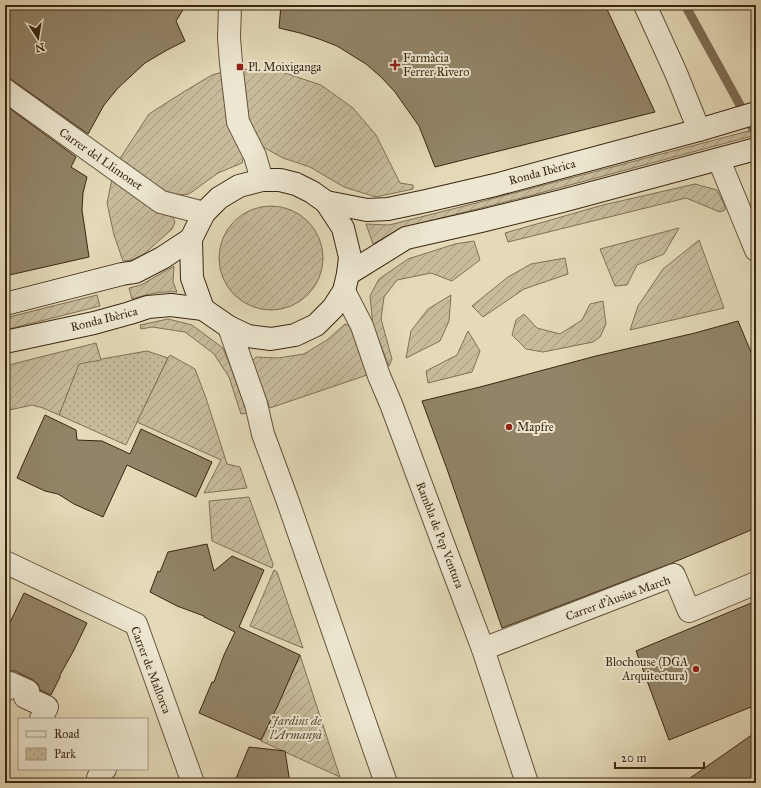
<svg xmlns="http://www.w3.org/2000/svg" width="761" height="788" font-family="'IM FELL Great Primer',serif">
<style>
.park{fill:url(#park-dots);stroke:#807056}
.garden{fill:url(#garden-furrows);stroke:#807056}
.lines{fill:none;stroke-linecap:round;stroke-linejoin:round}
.stream{stroke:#7d6d53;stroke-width:9}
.building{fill:#928468;stroke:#3a2611}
.street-casing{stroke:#64533b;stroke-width:24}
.secondary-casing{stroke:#3a2611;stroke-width:24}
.street{stroke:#ede7d1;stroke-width:22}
.secondary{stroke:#ede7d1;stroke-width:22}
.poi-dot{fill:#8f2418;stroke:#ede7d1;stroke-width:1.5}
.labels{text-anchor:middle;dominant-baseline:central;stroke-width:4;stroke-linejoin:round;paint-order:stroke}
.poi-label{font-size:12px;fill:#3a2611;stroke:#ede7d1;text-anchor:start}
.street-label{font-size:12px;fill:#3a2611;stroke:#ede7d1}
.park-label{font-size:12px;font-style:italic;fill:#5d4b34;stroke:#ede7d1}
</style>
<defs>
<pattern id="park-dots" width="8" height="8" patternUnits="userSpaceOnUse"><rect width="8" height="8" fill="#c7bb9c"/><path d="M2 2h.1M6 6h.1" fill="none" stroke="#a3987e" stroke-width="1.8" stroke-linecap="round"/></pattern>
<pattern id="garden-furrows" width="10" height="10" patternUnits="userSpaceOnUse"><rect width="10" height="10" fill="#c7bb9c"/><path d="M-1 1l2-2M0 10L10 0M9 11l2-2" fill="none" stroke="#a3987e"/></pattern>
</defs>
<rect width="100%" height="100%" fill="#e4dab8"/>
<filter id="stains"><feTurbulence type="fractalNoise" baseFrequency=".005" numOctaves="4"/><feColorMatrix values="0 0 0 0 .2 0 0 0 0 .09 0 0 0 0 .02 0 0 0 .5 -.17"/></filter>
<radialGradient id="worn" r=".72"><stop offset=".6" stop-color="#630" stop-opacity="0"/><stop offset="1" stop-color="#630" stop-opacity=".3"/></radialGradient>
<polygon class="park" points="147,351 168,358 126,445 59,415 79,363"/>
<g class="garden">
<polygon points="240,69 282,72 321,85 353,108 376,135 400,183 413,185 413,189 376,197 344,187 310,167 283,158 263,147 246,121"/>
<polygon points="223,72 244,156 242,163 218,173 189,194 170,196 119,160 149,114 185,91 212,75"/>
<polygon points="756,129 756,135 529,196 401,228 373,244 366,224 389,225 476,203"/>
<polygon points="112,179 172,215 175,222 172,229 144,254 132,260 123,261 114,235 107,203"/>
<polygon points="695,184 717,190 725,206 725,210 720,212 686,198 508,242 505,233 603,205"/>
<circle cx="271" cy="258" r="52"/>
<polygon points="679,228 664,254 637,265 627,285 615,286 600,249"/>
<polygon points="699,240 724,308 630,330 638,306 663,269"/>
<polygon points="474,241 480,260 452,281 431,273 397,280 384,297 381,319 392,359 389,366 373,326 370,296 379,279 408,259 455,244"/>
<polygon points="565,258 568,274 524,289 483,317 472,306 508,277 531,264"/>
<path d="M174 266 173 282 177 292C161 291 147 294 132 299L129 288 141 285Z"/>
<polygon points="97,295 100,306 5,330 5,318"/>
<polygon points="451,295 449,321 440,341 406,358 411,331 428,309"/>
<polygon points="603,301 606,324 600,337 593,342 543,352 526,349 512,335 516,320 524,314 537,328 560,334 582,320 590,304"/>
<polygon points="168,319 192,325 223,348 231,368 247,413 241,414 229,377 214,354 185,332 152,327 141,329 140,325"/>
<polygon points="345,324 350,326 367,375 270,408 252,361 256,357 278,358 304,354 327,340"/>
<polygon points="468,331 480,351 472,372 428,383 426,371 457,355"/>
<polygon points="96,343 101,360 79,364 59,415 43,408 32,405 5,411 5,366"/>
<polygon points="170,355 195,369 206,398 227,464 240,467 247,488 204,493 221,460 137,422 168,358"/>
<polygon points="249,497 273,564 272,568 212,541 209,501"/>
<polygon points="274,570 277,572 303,648 250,626"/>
<polygon points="300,655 340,777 261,741"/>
</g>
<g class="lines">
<polyline class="stream" points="685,5 756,134"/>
</g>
<g class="building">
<polygon points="5,5 186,5 176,21 185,41 167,50 145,63 118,88 104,105 88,134 12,80 5,78"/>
<polygon points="281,5 605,5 655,112 435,167 419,126 395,92 381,77 366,64 337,46 319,39 300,33 279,28"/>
<polygon points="5,105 76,157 71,167 87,177 83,193 82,210 89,257 5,276"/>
<polygon points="738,321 756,364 756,528 672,563 502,628 447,469 422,401 480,387 596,356 695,333"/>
<polygon points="45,415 76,430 77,440 102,441 130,454 141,429 212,462 196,497 127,465 103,517 74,504 58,494 45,491 17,478 22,466"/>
<polygon points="207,544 214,571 232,556 264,570 239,627 300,655 278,705 261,740 199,713 212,682 214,682 224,655 235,632 204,617 204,616 177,606 150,592 158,571 160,572 168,552"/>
<polygon points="24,593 87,623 74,650 60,675 60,677 51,695 40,690 38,684 33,680 15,671 9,671 5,672 5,633"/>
<polygon points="756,601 756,705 669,740 636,651"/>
<polygon points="756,732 756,783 683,783"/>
<polygon points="249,747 285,751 290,783 234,783"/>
</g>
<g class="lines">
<g class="street-casing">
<g id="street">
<polyline points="230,5 229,38 231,63 238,122 255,156 262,180"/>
<polyline points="645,5 676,73 699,130"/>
<polyline points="5,90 161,202 204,213"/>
<polyline points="719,160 756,250"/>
<polyline points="344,291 362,326 379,376 391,404 444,546 483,649 527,783"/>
<polyline points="229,327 256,404 263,434 287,499 386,783"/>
<polyline points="5,562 136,624 193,783"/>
<polyline points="483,649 674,575 689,611 756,583"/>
<polyline points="5,688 7,689 10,683 28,691 25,697 47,707 41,719"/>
<polyline points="98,783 100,778 98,778 102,769 104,770 105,769"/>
</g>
</g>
<g class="secondary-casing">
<g id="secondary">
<polygon points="262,180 280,180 296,184 312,192 326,202 343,228 350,257 348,274 344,291 333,308 316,325 295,335 271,339 248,336 229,327 203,309 192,278 191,239 204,213 219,198 239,186"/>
<polyline points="326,202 367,210 388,209 426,201 495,185 699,130 756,113"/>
<polyline points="348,274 406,238 481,221 562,201 756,149"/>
<polyline points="5,304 122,274 135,272 162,258 191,239"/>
<polyline points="5,342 94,323 130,313 148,307 171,305 203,309"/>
</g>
</g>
<use href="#street" class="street"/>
<use href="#secondary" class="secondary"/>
</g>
<g class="poi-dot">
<path d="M393 59h4v4h4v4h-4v4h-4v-4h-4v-4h4z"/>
<rect x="236" y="63" width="8" height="8" rx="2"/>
<circle cx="509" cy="427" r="4"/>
<circle cx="696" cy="669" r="4"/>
</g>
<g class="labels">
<g class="poi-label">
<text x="403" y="58">Farmàcia<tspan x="403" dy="14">Ferrer Rivero</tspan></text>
<text x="248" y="67">Pl. Moixiganga</text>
<text x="517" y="427">Mapfre</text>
<text x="688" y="662" text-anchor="end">Blochouse (DGA<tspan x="688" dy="14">Arquitectura)</tspan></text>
</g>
<g class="street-label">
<text transform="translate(101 159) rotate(35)">Carrer del Llimonet</text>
<text transform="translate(542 172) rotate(-15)">Ronda Ibèrica</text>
<text transform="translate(104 319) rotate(-14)">Ronda Ibèrica</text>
<text transform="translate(440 535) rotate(69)">Rambla de Pep Ventura</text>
<text transform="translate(618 598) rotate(-20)">Carrer d'Àusias March</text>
<text transform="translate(151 670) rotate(69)">Carrer de Mallorca</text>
</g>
<g class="park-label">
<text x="296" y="721">Jardins de<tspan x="296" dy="14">l'Armanyà</tspan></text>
</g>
</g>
<rect width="761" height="788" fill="none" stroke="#e4dab8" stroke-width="20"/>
<rect x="6" y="6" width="749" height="776" fill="none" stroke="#3a2611" stroke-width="2"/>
<rect x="10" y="10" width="741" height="768" fill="none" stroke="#3a2611"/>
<rect x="18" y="718" width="130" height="52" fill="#ede7d1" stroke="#a59a84"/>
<rect x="26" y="731" width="20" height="6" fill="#ede7d1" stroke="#a59a84"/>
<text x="54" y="738" font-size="12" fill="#3a2611">Road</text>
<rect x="26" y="748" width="20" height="12" fill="url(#park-dots)" stroke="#a59a84"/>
<text x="54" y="758" font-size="12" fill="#3a2611">Park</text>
<g transform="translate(38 38) rotate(168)" stroke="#ede7d1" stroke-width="3" paint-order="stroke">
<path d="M0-3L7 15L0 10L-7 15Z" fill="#3a2611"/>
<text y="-6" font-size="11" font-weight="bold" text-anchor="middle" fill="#3a2611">N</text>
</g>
<path d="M615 762v6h89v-6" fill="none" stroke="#3a2611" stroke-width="2"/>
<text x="621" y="762" font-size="12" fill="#3a2611" stroke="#ede7d1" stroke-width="3" paint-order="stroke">20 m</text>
<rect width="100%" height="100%" filter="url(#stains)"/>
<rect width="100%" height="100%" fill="url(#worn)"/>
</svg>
